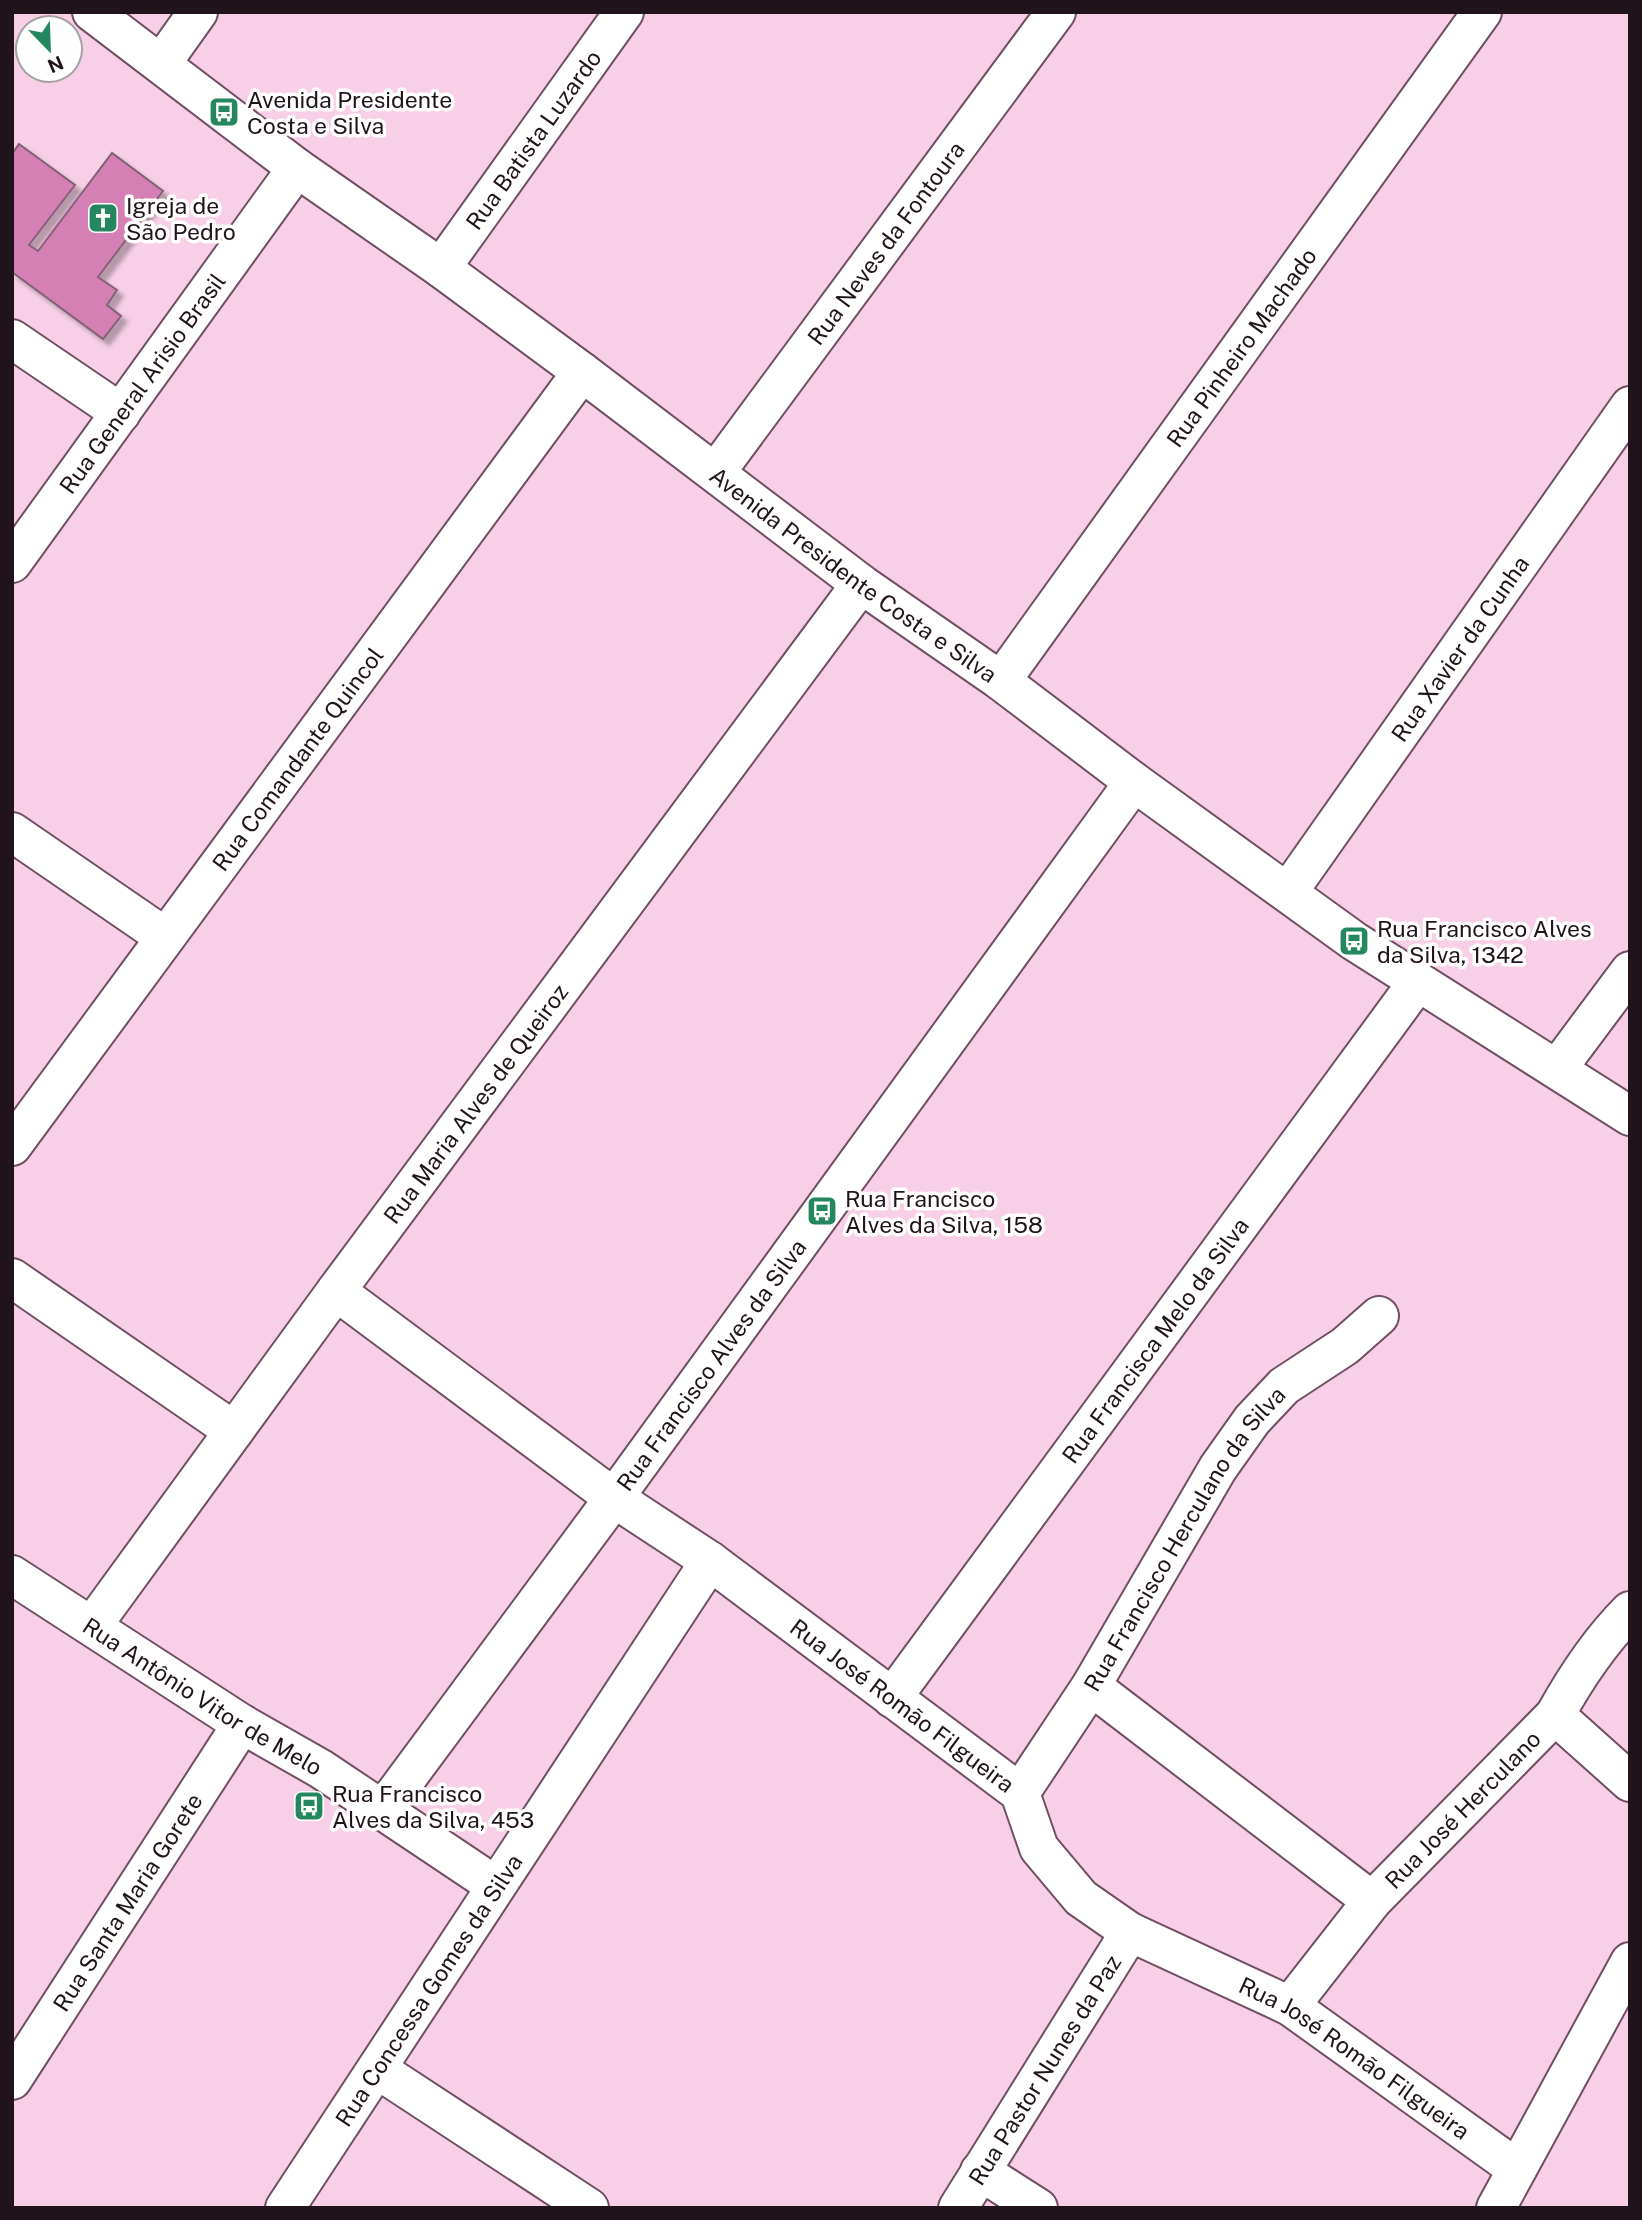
<svg xmlns="http://www.w3.org/2000/svg" width="1642" height="2220" font-family="'Public Sans',sans-serif">
<style>
.building{fill:#d480b5;stroke:#836175;stroke-width:2;filter:url(#shadow)}
.lines{fill:none;stroke-linecap:round;stroke-linejoin:round}
.minor-casing{stroke:#704f63;stroke-width:42}
.minor{stroke:#fff;stroke-width:38}
.labels{text-anchor:middle;dominant-baseline:central;stroke-width:7;stroke-linejoin:round;paint-order:stroke}
.poi-label{font-size:23px;fill:#20131b;stroke:#fefefe;text-anchor:start}
.street-label{font-size:23px;fill:#20131b;stroke:#fefefe}
</style>
<defs>
<filter id="shadow"><feDropShadow dx="6" dy="6" stdDeviation="2" flood-color="#0004"/></filter>
</defs>
<rect width="100%" height="100%" fill="#f7cfe7"/>
<polygon class="building" points="19,144 75,185 29,245 38,251 112,153 163,191 98,277 117,290 107,305 121,316 103,339 12,272 12,154"/>
<g class="lines">
<g class="minor-casing">
<g id="minor">
<path id="s1" d="M92 12 297 168 441 268 582 372 861 584 1001 681 1134 782 1354 941 1630 1116"/>
<polyline points="161,64 198,12"/>
<path id="s2" d="M441 268 624 12"/>
<polyline points="12,339 121,413"/>
<path id="s3" d="M716 472 1056 12"/>
<path id="s4" d="M12 563 297 168"/>
<path id="s5" d="M1001 681 1482 12"/>
<polyline points="12,832 165,937"/>
<path id="s6" d="M1288 892 1630 406"/>
<polyline points="1557,1069 1630,971"/>
<path id="s7" d="M12 1146 582 372"/>
<polyline points="12,1278 234,1431"/>
<path id="s8" d="M336 1291 614 1498 710 1561 1020 1793 1039 1848 1081 1898 1130 1932 1290 2006 1517 2169"/>
<path id="s9" d="M12 1575 242 1724 321 1769 496 1886"/>
<path id="s10" d="M92 1626 336 1291 861 584"/>
<polyline points="1091,1686 1372,1901"/>
<path id="s11" d="M892 1698 1417 983"/>
<polyline points="1555,1715 1630,1782"/>
<path id="s12" d="M1020 1793 1091 1686 1218 1468 1252 1420 1284 1386 1345 1346 1379 1316"/>
<path id="s13" d="M383 1810 614 1498 1134 782"/>
<path id="s14" d="M1290 2006 1372 1901 1555 1715C1576 1677 1599 1642 1630 1611"/>
<polyline points="377,2069 589,2208"/>
<path id="s15" d="M12 2080 242 1724"/>
<polyline points="980,2171 1038,2208"/>
<path id="s16" d="M285 2208 710 1561"/>
<path id="s17" d="M958 2208 1130 1932"/>
<polyline points="1496,2208 1630,1962"/>
</g>
</g>
<use href="#minor" class="minor"/>
</g>
<defs>
<g id="bus-square" transform="scale(1.575)"><rect x="-9" y="-9" width="18" height="18" rx="4" fill="#258760" stroke="#fefefe"/><path d="M-5-6H5V4H4V6H2V4H-2V6H-4V4H-5ZM-3.5-4V0h7V-4ZM-3.5 1.2v1.5H-2V1.2ZM2 1.2v1.5H3.5V1.2Z" fill="#fff"/></g>
<g id="church-square" transform="scale(1.575)"><rect x="-9" y="-9" width="18" height="18" rx="4" fill="#258760" stroke="#fefefe"/><path d="M-1.2-6h2.4v3.5h3.3v2.4h-3.3V6h-2.4V-.1h-3.3v-2.4h3.3Z" fill="#fff"/></g>
</defs>
<g fill-rule="evenodd">
<use href="#bus-square" x="224" y="112"/>
<use href="#church-square" x="103" y="218"/>
<use href="#bus-square" x="1354" y="941"/>
<use href="#bus-square" x="822" y="1211"/>
<use href="#bus-square" x="309" y="1806"/>
</g>
<g class="labels">
<g class="poi-label">
<text x="247" y="99">Avenida Presidente<tspan x="247" dy="26">Costa e Silva</tspan></text>
<text x="126" y="205">Igreja de<tspan x="126" dy="26">São Pedro</tspan></text>
<text x="1377" y="928">Rua Francisco Alves<tspan x="1377" dy="26">da Silva, 1342</tspan></text>
<text x="845" y="1198">Rua Francisco<tspan x="845" dy="26">Alves da Silva, 158</tspan></text>
<text x="332" y="1793">Rua Francisco<tspan x="332" dy="26">Alves da Silva, 453</tspan></text>
</g>
<g class="street-label">
<text stroke="none"><textPath href="#s2" startOffset="158">Rua Batista Luzardo</textPath></text>
<text stroke="none"><textPath href="#s3" startOffset="285">Rua Neves da Fontoura</textPath></text>
<text stroke="none"><textPath href="#s5" startOffset="411">Rua Pinheiro Machado</textPath></text>
<text stroke="none"><textPath href="#s4" startOffset="222">Rua General Arisio Brasil</textPath></text>
<text stroke="none"><textPath href="#s1" startOffset="947">Avenida Presidente Costa e Silva</textPath></text>
<text stroke="none"><textPath href="#s6" startOffset="298">Rua Xavier da Cunha</textPath></text>
<text stroke="none"><textPath href="#s7" startOffset="481">Rua Comandante Quincol</textPath></text>
<text stroke="none"><textPath href="#s10" startOffset="648">Rua Maria Alves de Queiroz</textPath></text>
<text stroke="none"><textPath href="#s11" startOffset="444">Rua Francisca Melo da Silva</textPath></text>
<text stroke="none"><textPath href="#s13" startOffset="553">Rua Francisco Alves da Silva</textPath></text>
<text stroke="none"><textPath href="#s12" startOffset="303">Rua Francisco Herculano da Silva</textPath></text>
<text stroke="none"><textPath href="#s9" startOffset="226">Rua Antônio Vitor de Melo</textPath></text>
<text stroke="none"><textPath href="#s8" startOffset="702">Rua José Romão Filgueira</textPath></text>
<text stroke="none"><textPath href="#s14" startOffset="262">Rua José Herculano</textPath></text>
<text stroke="none"><textPath href="#s15" startOffset="212">Rua Santa Maria Gorete</textPath></text>
<text stroke="none"><textPath href="#s16" startOffset="261">Rua Concessa Gomes da Silva</textPath></text>
<text stroke="none"><textPath href="#s8" startOffset="1290">Rua José Romão Filgueira</textPath></text>
<text stroke="none"><textPath href="#s17" startOffset="163">Rua Pastor Nunes da Paz</textPath></text>
</g>
</g>
<rect width="1642" height="2220" fill="none" stroke="#20131b" stroke-width="28"/>
<g transform="translate(49 49) rotate(157)"><circle r="33" fill="#fefefe" stroke="#a5a0a3" stroke-width="2"/>
<path d="M0-5L12 26L0 18L-12 26Z" fill="#258760"/>
<text y="-10" font-size="19" font-weight="bold" text-anchor="middle" fill="#20131b">N</text>
</g>
</svg>
